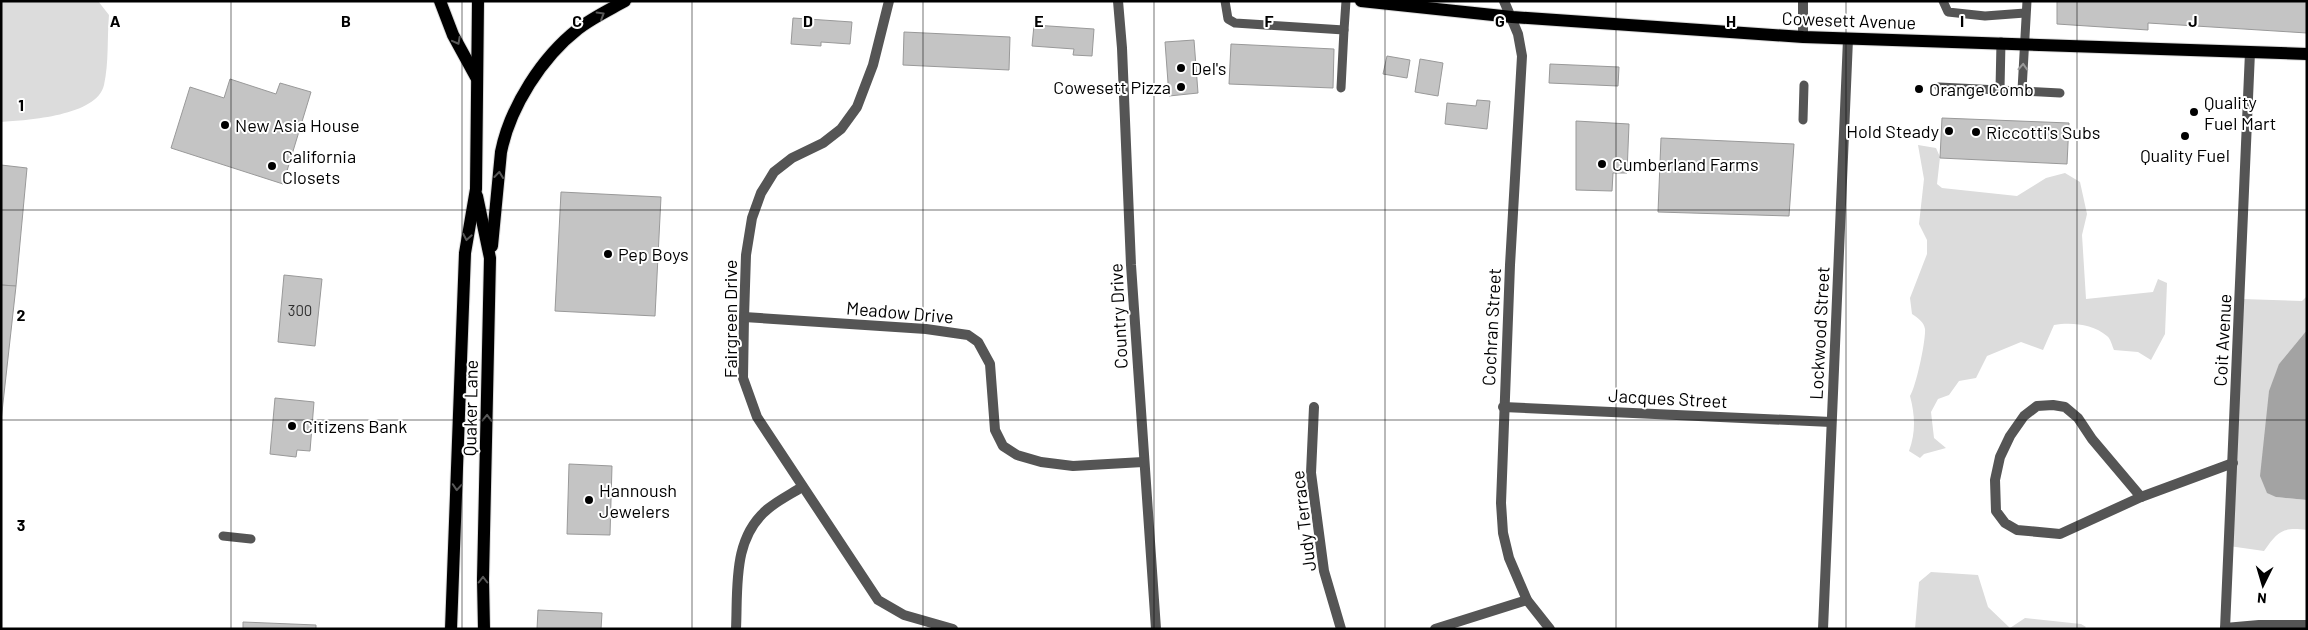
<svg xmlns="http://www.w3.org/2000/svg" width="2308" height="630" font-family="Barlow,sans-serif">
<style>
.green{fill:#dcdcdc}
.water{fill:#a3a3a3}
.building{fill:#c4c4c4;stroke:#999}
.lines{fill:none;stroke-linecap:round;stroke-linejoin:round}
.primary-casing{stroke:#dbdbdb;stroke-width:14}
.service{stroke:#555;stroke-width:9}
.minor{stroke:#555;stroke-width:10}
.primary{stroke:#000;stroke-width:12}
.oneway{stroke:#595959}
.oneway2{stroke:#999}
.grid{fill:none;stroke:#000;stroke-width:1;stroke-opacity:0.55}
.poi-dot{fill:#000;stroke:#fff;stroke-width:2}
.labels{text-anchor:middle;dominant-baseline:central;stroke-width:4;stroke-linejoin:round;paint-order:stroke}
.number-label{font-size:15px;fill:#313131}
.street-label{font-size:18px;fill:#000;stroke:#fff}
.poi-label{font-size:18px;fill:#000;stroke:#fff;text-anchor:start}
.grid-label{font-size:16px;text-anchor:middle;font-weight:bold;fill:#000;stroke:#fff;stroke-width:4;stroke-linejoin:round;paint-order:stroke}
</style>
<rect width="100%" height="100%" fill="#fff"/>
<g class="green">
<path d="M1 1H98L109 15C107 38 109 63 104 85 97 116 28 120 1 122Z"/>
<path d="M1918 145 1936 148 1940 157 1937 184 1942 188 2017 196 2046 178 2065 173 2080 182 2087 214 2082 235 2086 299 2153 292 2158 279 2167 283 2165 334 2151 360 2138 352 2114 350C2112 346 2111 339 2107 336 2093 324 2071 322 2054 325L2043 350 2021 342 1987 356 1976 378 1959 381 1949 395 1938 399 1931 412 1934 438 1946 448 1924 454 1920 458 1909 451C1916 432 1915 415 1910 396 1916 387 1926 340 1925 329 1924 322 1918 318 1912 314L1910 298 1927 254V240L1919 224 1924 179Z"/>
<path d="M2307 296V330L2279 364 2276 497 2307 500V530C2282 527 2278 531 2264 551L2229 546 2242 299 2302 301Z"/>
<polygon points="1931,572 1978,575 1988,607 2010,628 2025,618 2081,624 2086,627 2084,629 1915,629 1919,582"/>
</g>
<polygon class="water" points="2307,330 2307,500 2276,497 2267,493 2260,476 2269,391 2279,364"/>
<g class="building">
<polygon points="2057,1 2307,1 2307,33 2148,23 2148,30 2057,24"/>
<polygon points="793,18 852,22 850,44 821,42 821,46 791,44"/>
<polygon points="1034,25 1094,29 1092,56 1073,55 1074,49 1032,46"/>
<polygon points="904,32 1010,37 1009,70 903,65"/>
<polygon points="1194,40 1198,93 1169,96 1165,42"/>
<polygon points="1231,44 1334,49 1333,88 1229,84"/>
<polygon points="1387,56 1410,60 1407,78 1383,74"/>
<polygon points="1420,59 1443,63 1438,96 1415,92"/>
<polygon points="1550,64 1619,67 1618,86 1549,83"/>
<polygon points="230,79 276,94 280,83 311,92 283,184 171,148 190,87 224,98"/>
<polygon points="1477,100 1490,101 1487,129 1445,124 1447,103 1476,106"/>
<polygon points="1942,118 2069,123 2067,164 1940,158"/>
<polygon points="1576,121 1629,124 1627,173 1613,173 1612,191 1576,190"/>
<polygon points="1661,138 1794,144 1789,216 1658,212"/>
<polygon points="1,165 27,168 16,286 1,285"/>
<polygon points="561,192 661,197 655,316 555,311"/>
<polygon points="284,275 322,279 315,346 278,342"/>
<polygon points="1,285 16,286 1,421"/>
<polygon points="275,398 314,402 310,451 297,450 296,457 270,454"/>
<polygon points="569,464 612,466 610,535 567,534"/>
<polygon points="538,610 602,613 601,629 537,629"/>
<polygon points="243,622 316,625 316,629 243,629"/>
</g>
<g class="lines">
<g class="primary-casing">
<g id="primary">
<polyline points="440,1 453,35 476,77"/>
<polyline points="1361,1 1512,17 1803,37 2307,54"/>
<polyline points="477,196 490,258 483,579 484,629"/>
<path d="M492 246 501 152C510 107 542 57 578 29 592 18 609 10 625 1"/>
<polyline points="451,629 465,253 476,189 478,1"/>
</g>
</g>
<g class="service">
<polyline points="1225,1 1228,19 1235,23 1344,30 1341,88"/>
<polyline points="1943,1 1948,12 1985,16 2025,13"/>
<polyline points="1344,30 1346,1"/>
<polyline points="1939,87 2060,93"/>
<polyline points="2000,89 2001,42"/>
<polyline points="2022,90 2027,1"/>
<polyline points="1803,120 1804,85"/>
<polyline points="223,536 251,539"/>
</g>
<g class="minor">
<polyline points="889,1 873,65 857,107 841,129 823,143 792,158 774,172 761,193 752,218 746,255 744,317 743,378 757,417 878,600 904,615 953,629"/>
<polyline points="1118,1 1122,48 1131,265 1156,629"/>
<polyline points="1504,1 1518,34 1522,56 1510,265 1501,503 1503,533 1509,558 1527,600 1550,629"/>
<polyline points="1803,1 1803,37"/>
<polyline points="744,317 926,329 968,335 978,342 990,364 995,430 1003,446 1017,455 1041,462 1073,466 1143,462"/>
<polygon points="2053,405 2065,407 2078,418 2092,439 2141,497 2060,534 2017,530 2005,523 1996,511 1995,480 2000,457 2010,436 2024,416 2037,406"/>
<polyline points="1314,407 1311,473 1324,571 1341,629"/>
<polyline points="1503,407 1831,422"/>
<polyline points="2141,497 2233,463"/>
<polyline points="2225,628 2259,625 2307,625"/>
<path d="M736 629C738 587 732 537 769 508 779 500 791 494 802 487"/>
<polyline points="1435,629 1527,600"/>
<polyline points="1823,629 1848,39"/>
<polyline points="2225,629 2250,52"/>
</g>
<use href="#primary" class="primary"/>
</g>
<defs><path id="oneway-chevron" d="M-2-3.5L2.5 0L-2 3.5" fill="none" stroke-width="1.6" stroke-linecap="round" stroke-linejoin="round" transform="scale(1.25)"/></defs>
<g class="oneway">
<use href="#oneway-chevron" transform="translate(601 15) rotate(-31)"/>
<use href="#oneway-chevron" transform="translate(457 41) rotate(62)"/>
<use href="#oneway-chevron" transform="translate(499 175) rotate(-84)"/>
<use href="#oneway-chevron" transform="translate(467 237) rotate(100)"/>
<use href="#oneway-chevron" transform="translate(487 418) rotate(-89)"/>
<use href="#oneway-chevron" transform="translate(457 487) rotate(94)"/>
<use href="#oneway-chevron" transform="translate(483 580) rotate(-90)"/>
</g>
<use class="oneway2" href="#oneway-chevron" transform="translate(2023 67) rotate(-87)"/>
<path class="grid" d="M231 1V629M462 1V629M692 1V629M923 1V629M1154 1V629M1385 1V629M1616 1V629M1846 1V629M2077 1V629M1 210H2307M1 420H2307"/>
<g class="poi-dot">
<circle cx="1181" cy="68" r="5"/>
<circle cx="1181" cy="87" r="5"/>
<circle cx="1919" cy="89" r="5"/>
<circle cx="2194" cy="112" r="5"/>
<circle cx="225" cy="125" r="5"/>
<circle cx="1949" cy="131" r="5"/>
<circle cx="1976" cy="132" r="5"/>
<circle cx="2185" cy="136" r="5"/>
<circle cx="1602" cy="164" r="5"/>
<circle cx="272" cy="166" r="5"/>
<circle cx="608" cy="254" r="5"/>
<circle cx="292" cy="426" r="5"/>
<circle cx="589" cy="500" r="5"/>
</g>
<g class="labels">
<g class="number-label">
<text x="300" y="310">300</text>
</g>
<g class="street-label">
<text transform="translate(1849 20) rotate(2)">Cowesett Avenue</text>
<text transform="translate(900 312) rotate(5)">Meadow Drive</text>
<text transform="translate(1118 316) rotate(-93)">Country Drive</text>
<text transform="translate(730 319) rotate(-90)">Fairgreen Drive</text>
<text transform="translate(1491 327) rotate(-87)">Cochran Street</text>
<text transform="translate(1819 333) rotate(-87)">Lockwood Street</text>
<text transform="translate(2222 340) rotate(-87)">Coit Avenue</text>
<text transform="translate(1668 398) rotate(3)">Jacques Street</text>
<text transform="translate(470 408) rotate(-89)">Quaker Lane</text>
<text transform="translate(1303 521) rotate(-97)">Judy Terrace</text>
</g>
<g class="poi-label">
<text x="1191" y="68">Del's</text>
<text x="1171" y="87" text-anchor="end">Cowesett Pizza</text>
<text x="1929" y="89">Orange Comb</text>
<text x="2204" y="102">Quality<tspan x="2204" dy="21">Fuel Mart</tspan></text>
<text x="235" y="125">New Asia House</text>
<text x="1939" y="131" text-anchor="end">Hold Steady</text>
<text x="1986" y="132">Riccotti's Subs</text>
<text x="2185" y="155" text-anchor="middle">Quality Fuel</text>
<text x="282" y="156">California<tspan x="282" dy="21">Closets</tspan></text>
<text x="1612" y="164">Cumberland Farms</text>
<text x="618" y="254">Pep Boys</text>
<text x="302" y="426">Citizens Bank</text>
<text x="599" y="490">Hannoush<tspan x="599" dy="21">Jewelers</tspan></text>
</g>
</g>
<g class="grid-label">
<text x="115" y="27">A</text>
<text x="346" y="27">B</text>
<text x="577" y="27">C</text>
<text x="808" y="27">D</text>
<text x="1039" y="27">E</text>
<text x="1269" y="27">F</text>
<text x="1500" y="27">G</text>
<text x="1731" y="27">H</text>
<text x="1962" y="27">I</text>
<text x="2193" y="27">J</text>
<text x="21" y="111">1</text>
<text x="21" y="321">2</text>
<text x="21" y="531">3</text>
</g>
<rect width="2308" height="630" fill="none" stroke="#000000" stroke-width="5"/>
<g transform="translate(2263 585) rotate(185)" stroke="#ffffff" stroke-width="4" paint-order="stroke">
<path d="M0-4L9 19L0 12L-9 19Z" fill="#000000"/>
<text y="-8" font-size="14" font-weight="bold" text-anchor="middle" fill="#000000">N</text>
</g>
</svg>
